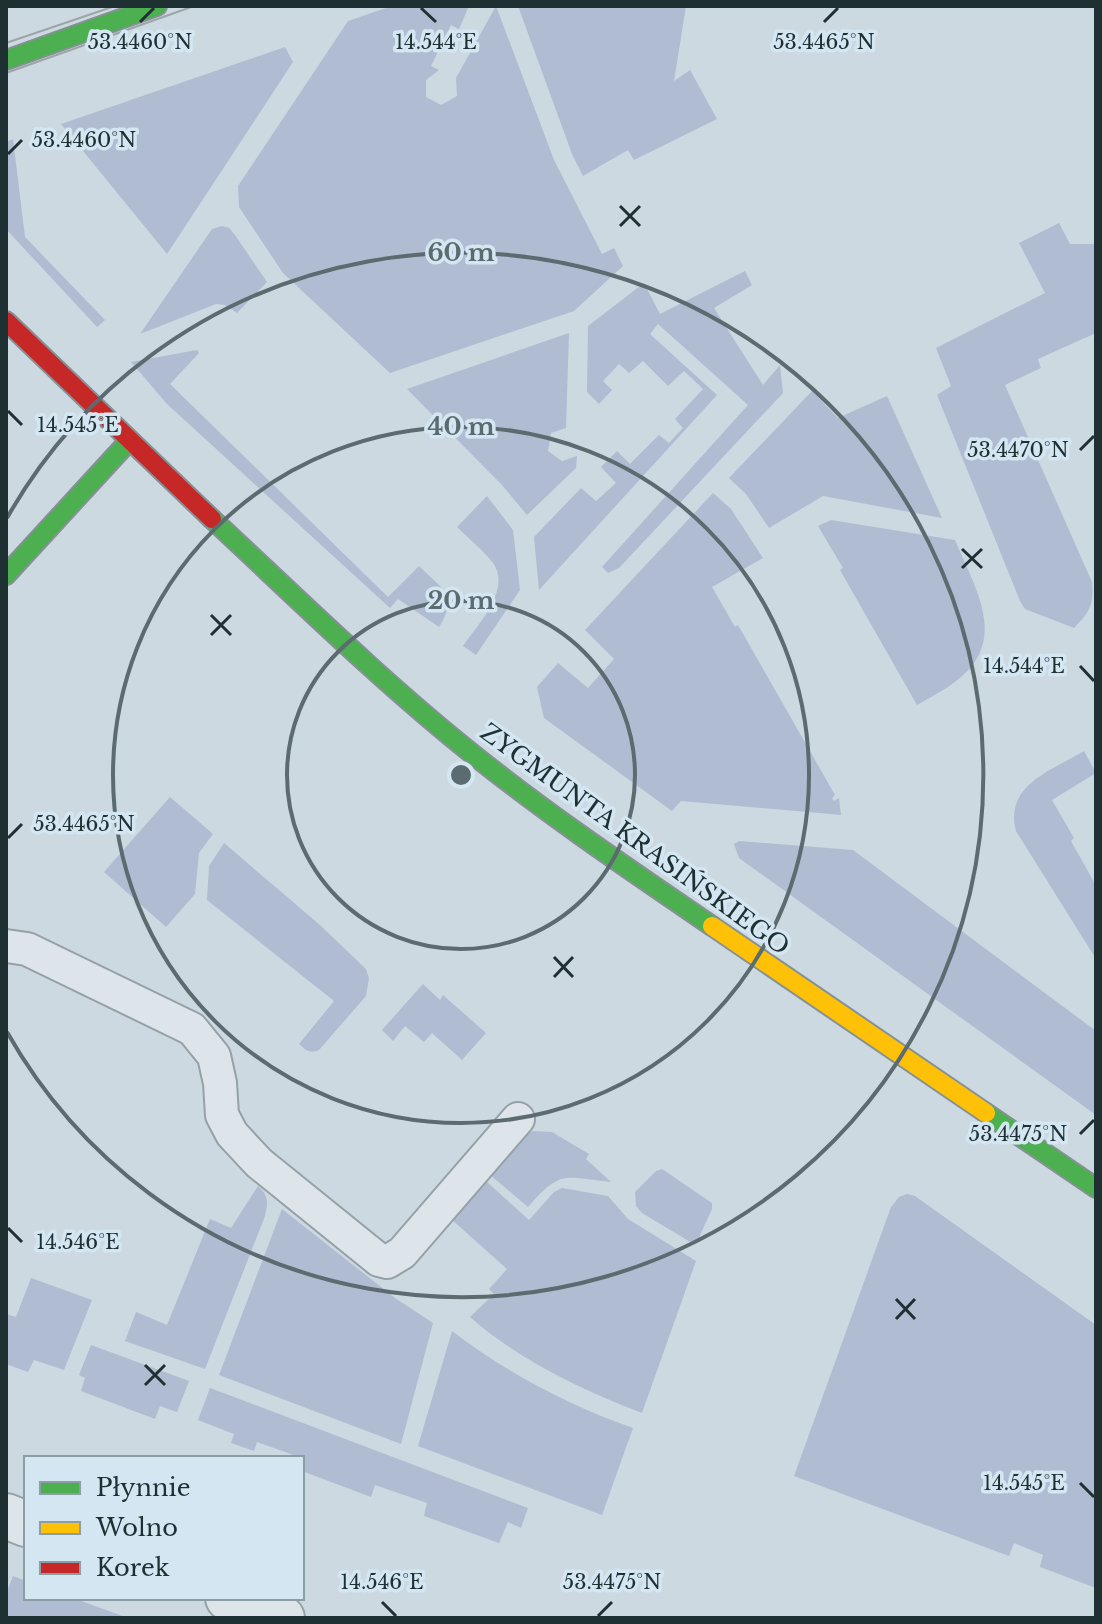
<svg xmlns="http://www.w3.org/2000/svg" width="1102" height="1624" font-family="'Libre Baskerville',serif">
<style>
.green{fill:#b0bcd2}
.lines{fill:none;stroke-linecap:round;stroke-linejoin:round}
.lane-casing{stroke:#95a1a6;stroke-width:36}
.street-casing{stroke:#95a1a6;stroke-width:48}
.fast-casing{stroke:#859195;stroke-width:22}
.slow-casing{stroke:#859195;stroke-width:22}
.jam-casing{stroke:#859195;stroke-width:22}
.lane{stroke:#dde5ea;stroke-width:32}
.street{stroke:#dde5ea;stroke-width:44}
.fast{stroke:#4caf50;stroke-width:18}
.slow{stroke:#ffc107;stroke-width:18}
.jam{stroke:#c62828;stroke-width:18}
.tram{stroke:#9da5a9;stroke-width:2}
.ticks{fill:none;stroke:#1f3033;stroke-width:3}
.ring{fill:none;stroke:#5c6b70;stroke-width:4}
.labels{text-anchor:middle;dominant-baseline:central;stroke-width:7;stroke-linejoin:round;paint-order:stroke}
.street-label{font-size:24px;fill:#1f3033;stroke:#d3e6f1}
.ticks-label{font-size:20px;text-anchor:middle;fill:#1f3033;stroke:#d3e6f1;stroke-width:7;stroke-linejoin:round;paint-order:stroke}
.centre{fill:#5c6b70;stroke:#d3e6f1;stroke-width:4}
.ring-label{font-size:24px;text-anchor:middle;font-weight:bold;fill:#5c6b70;stroke:#d3e6f1;stroke-width:7;stroke-linejoin:round;paint-order:stroke}
</style>
<rect width="100%" height="100%" fill="#ccd9e1"/>
<g class="green">
<polygon points="392,6 469,6 459,29 451,25 431,66 439,70 426,80 426,97 441,105 457,96 456,78 496,6 554,160 602,254 614,248 623,266 574,311 390,373 283,273 239,207 238,186 348,21"/>
<polygon points="518,6 686,6 674,81 690,70 717,119 634,160 628,150 583,176 572,154"/>
<polygon points="285,47 293,62 167,254 61,124"/>
<polygon points="13,139 25,237 105,320 97,327 6,229 6,142"/>
<path d="M1059 223 1070 244H1096V333L1038 359 1041 368 1005 385 1092 582C1094 605 1090 612 1074 628L1025 609 1020 601 937 395 951 386 936 348 1045 293 1019 243Z"/>
<polygon points="222,226 229,228 235,235 267,282 237,313 225,305 216,304 140,334 212,229"/>
<polygon points="745,271 752,285 714,308 763,385 780,365 783,393 619,568 608,573 602,567 748,405 658,324 650,334 717,395 539,590 534,537 581,488 596,501 616,483 601,467 617,451 630,464 659,435 669,443 683,428 675,419 703,389 684,371 668,386 643,361 629,373 619,364 603,381 612,390 599,404 587,392 588,326 644,283 660,314"/>
<polygon points="569,333 566,428 551,433 548,451 562,461 577,456 576,468 527,515 502,485 407,389"/>
<path d="M197 350 199 353 170 384 388 597 419 566C442 589 459 595 439 627L398 599 390 608 167 404 131 362Z"/>
<polygon points="812,391 838,418 887,396 942,518 823,496 769,528 746,494 729,478"/>
<polygon points="713,493 731,509 763,558 712,587 735,627 738,625 835,795 832,798 834,801 839,798 841,815 681,801 672,811 544,718 537,687 558,663 588,688 614,659 585,630"/>
<path d="M487 496 513 530 520 590 476 655 463 646C477 625 512 590 493 563 483 550 469 539 457 527Z"/>
<path d="M831 520 955 540C976 590 1010 642 955 682 943 691 929 698 917 705L840 570 843 568 818 526Z"/>
<path d="M1084 751 1096 773 1052 800 1074 838 1071 841 1094 882 1096 881V959L1016 831C1004 785 1051 771 1084 751Z"/>
<polygon points="170,797 213,834 199,853 195,894 166,927 104,872"/>
<polygon points="739,841 853,850 1096,1031 1096,1115 739,858 734,844"/>
<path d="M224 843 320 925 366 969 369 978 366 996 319 1050C309 1054 306 1050 299 1044L334 1001 207 900 209 866Z"/>
<polygon points="423,984 440,1000 443,995 486,1033 462,1060 432,1033 424,1042 405,1026 393,1041 382,1030"/>
<path d="M533 1131 552 1132 589 1154 586 1159 611 1182C564 1177 561 1169 528 1207L489 1174 522 1136Z"/>
<polygon points="662,1169 712,1203 712,1209 697,1242 692,1243 642,1213 636,1206 635,1192 656,1171"/>
<path d="M486 1181 529 1220 554 1192 562 1188 608 1196 628 1219 696 1261 642 1413C584 1391 517 1359 470 1317L494 1294 489 1289 507 1269 451 1219Z"/>
<path d="M258 1186C269 1196 268 1202 265 1216L205 1369 125 1341 136 1312 167 1325 210 1219 231 1228Z"/>
<polygon points="907,1194 915,1196 1096,1325 1096,1588 1040,1567 1043,1555 1014,1543 1009,1556 794,1476 891,1207 899,1197"/>
<polygon points="282,1209 395,1298 433,1323 401,1444 219,1375"/>
<polygon points="31,1278 92,1300 64,1370 34,1360 28,1372 6,1364 6,1314 16,1317"/>
<path d="M452 1331C507 1373 568 1405 633 1428L602 1515 418 1446Z"/>
<polygon points="91,1345 189,1381 177,1412 160,1406 155,1419 81,1391 85,1378 79,1375"/>
<polygon points="210,1388 528,1508 521,1528 508,1522 499,1543 424,1516 427,1503 375,1485 371,1497 302,1471 302,1458 257,1442 254,1451 231,1443 234,1434 198,1420"/>
<polygon points="13,1576 26,1581 26,1598 73,1598 128,1618 6,1618 6,1594"/>
</g>
<g class="lines">
<g class="lane-casing">
<polyline id="lane" points="6,946 27,949 192,1029 214,1056 220,1083 222,1115 232,1134 259,1163 379,1260 387,1262 402,1253 518,1119"/>
</g>
<g class="street-casing">
<g id="street">
<polyline points="6,1516 26,1524"/>
<polyline points="228,1598 282,1618"/>
</g>
</g>
<g class="fast-casing">
<g id="fast">
<polyline points="6,60 157,6"/>
<path d="M212 519C297 598 379 679 470 752 547 814 630 870 712 926"/>
<polyline points="6,575 129,441"/>
<polyline points="986,1113 1096,1188"/>
</g>
</g>
<g class="slow-casing">
<polyline id="slow" points="712,926 986,1113"/>
</g>
<g class="jam-casing">
<polyline id="jam" points="6,321 212,519"/>
</g>
<use href="#lane" class="lane"/>
<use href="#street" class="street"/>
<use href="#fast" class="fast"/>
<use href="#slow" class="slow"/>
<use href="#jam" class="jam"/>
<g class="tram">
<polyline points="6,43 115,6"/>
<polyline points="6,73 194,6"/>
</g>
</g>
<path class="ticks" d="M421 8 436 22M140 22 154 8M824 22 838 8M8 154 22 140M620 206 640 226M620 226 640 206M8 411 22 425M1080 450 1094 436M962 549 982 568M962 568 982 549M211 615 231 635M211 635 231 615M1080 666 1094 681M8 838 22 824M554 957 573 977M554 977 573 957M1080 1134 1094 1120M8 1228 22 1242M896 1299 915 1319M896 1319 915 1299M145 1365 165 1385M145 1385 165 1365M1080 1483 1094 1497M382 1602 396 1616M598 1616 612 1602"/>
<g class="ring">
<circle cx="461" cy="775" r="174"/>
<circle cx="461" cy="775" r="348"/>
<path d="M7 518A522 522 0 1 1 7 1032"/>
</g>
<g class="labels">
<g class="street-label">
<text transform="translate(635 839) rotate(36)">ZYGMUNTA KRASIŃSKIEGO</text>
</g>
</g>
<g class="ticks-label">
<text x="140" y="49">53.4460°N</text>
<text x="436" y="49">14.544°E</text>
<text x="824" y="49">53.4465°N</text>
<text x="84" y="147">53.4460°N</text>
<text x="78" y="432">14.545°E</text>
<text x="1018" y="457">53.4470°N</text>
<text x="1024" y="673">14.544°E</text>
<text x="84" y="831">53.4465°N</text>
<text x="1018" y="1141">53.4475°N</text>
<text x="78" y="1249">14.546°E</text>
<text x="1024" y="1490">14.545°E</text>
<text x="382" y="1589">14.546°E</text>
<text x="612" y="1589">53.4475°N</text>
</g>
<circle cx="461" cy="775" r="12" class="centre"/>
<g class="ring-label">
<text x="461" y="261">60 m</text>
<text x="461" y="435">40 m</text>
<text x="461" y="609">20 m</text>
</g>
<rect width="1102" height="1624" fill="none" stroke="#1f3033" stroke-width="16"/>
<rect x="24" y="1456" width="280" height="144" fill="#d3e6f1" stroke="#8b9da5" stroke-width="2"/>
<rect x="40" y="1482" width="40" height="12" fill="#4caf50" stroke="#8b9da5" stroke-width="2"/>
<text x="96" y="1496" font-size="24" fill="#1f3033">Płynnie</text>
<rect x="40" y="1522" width="40" height="12" fill="#ffc107" stroke="#8b9da5" stroke-width="2"/>
<text x="96" y="1536" font-size="24" fill="#1f3033">Wolno</text>
<rect x="40" y="1562" width="40" height="12" fill="#c62828" stroke="#8b9da5" stroke-width="2"/>
<text x="96" y="1576" font-size="24" fill="#1f3033">Korek</text>
</svg>
